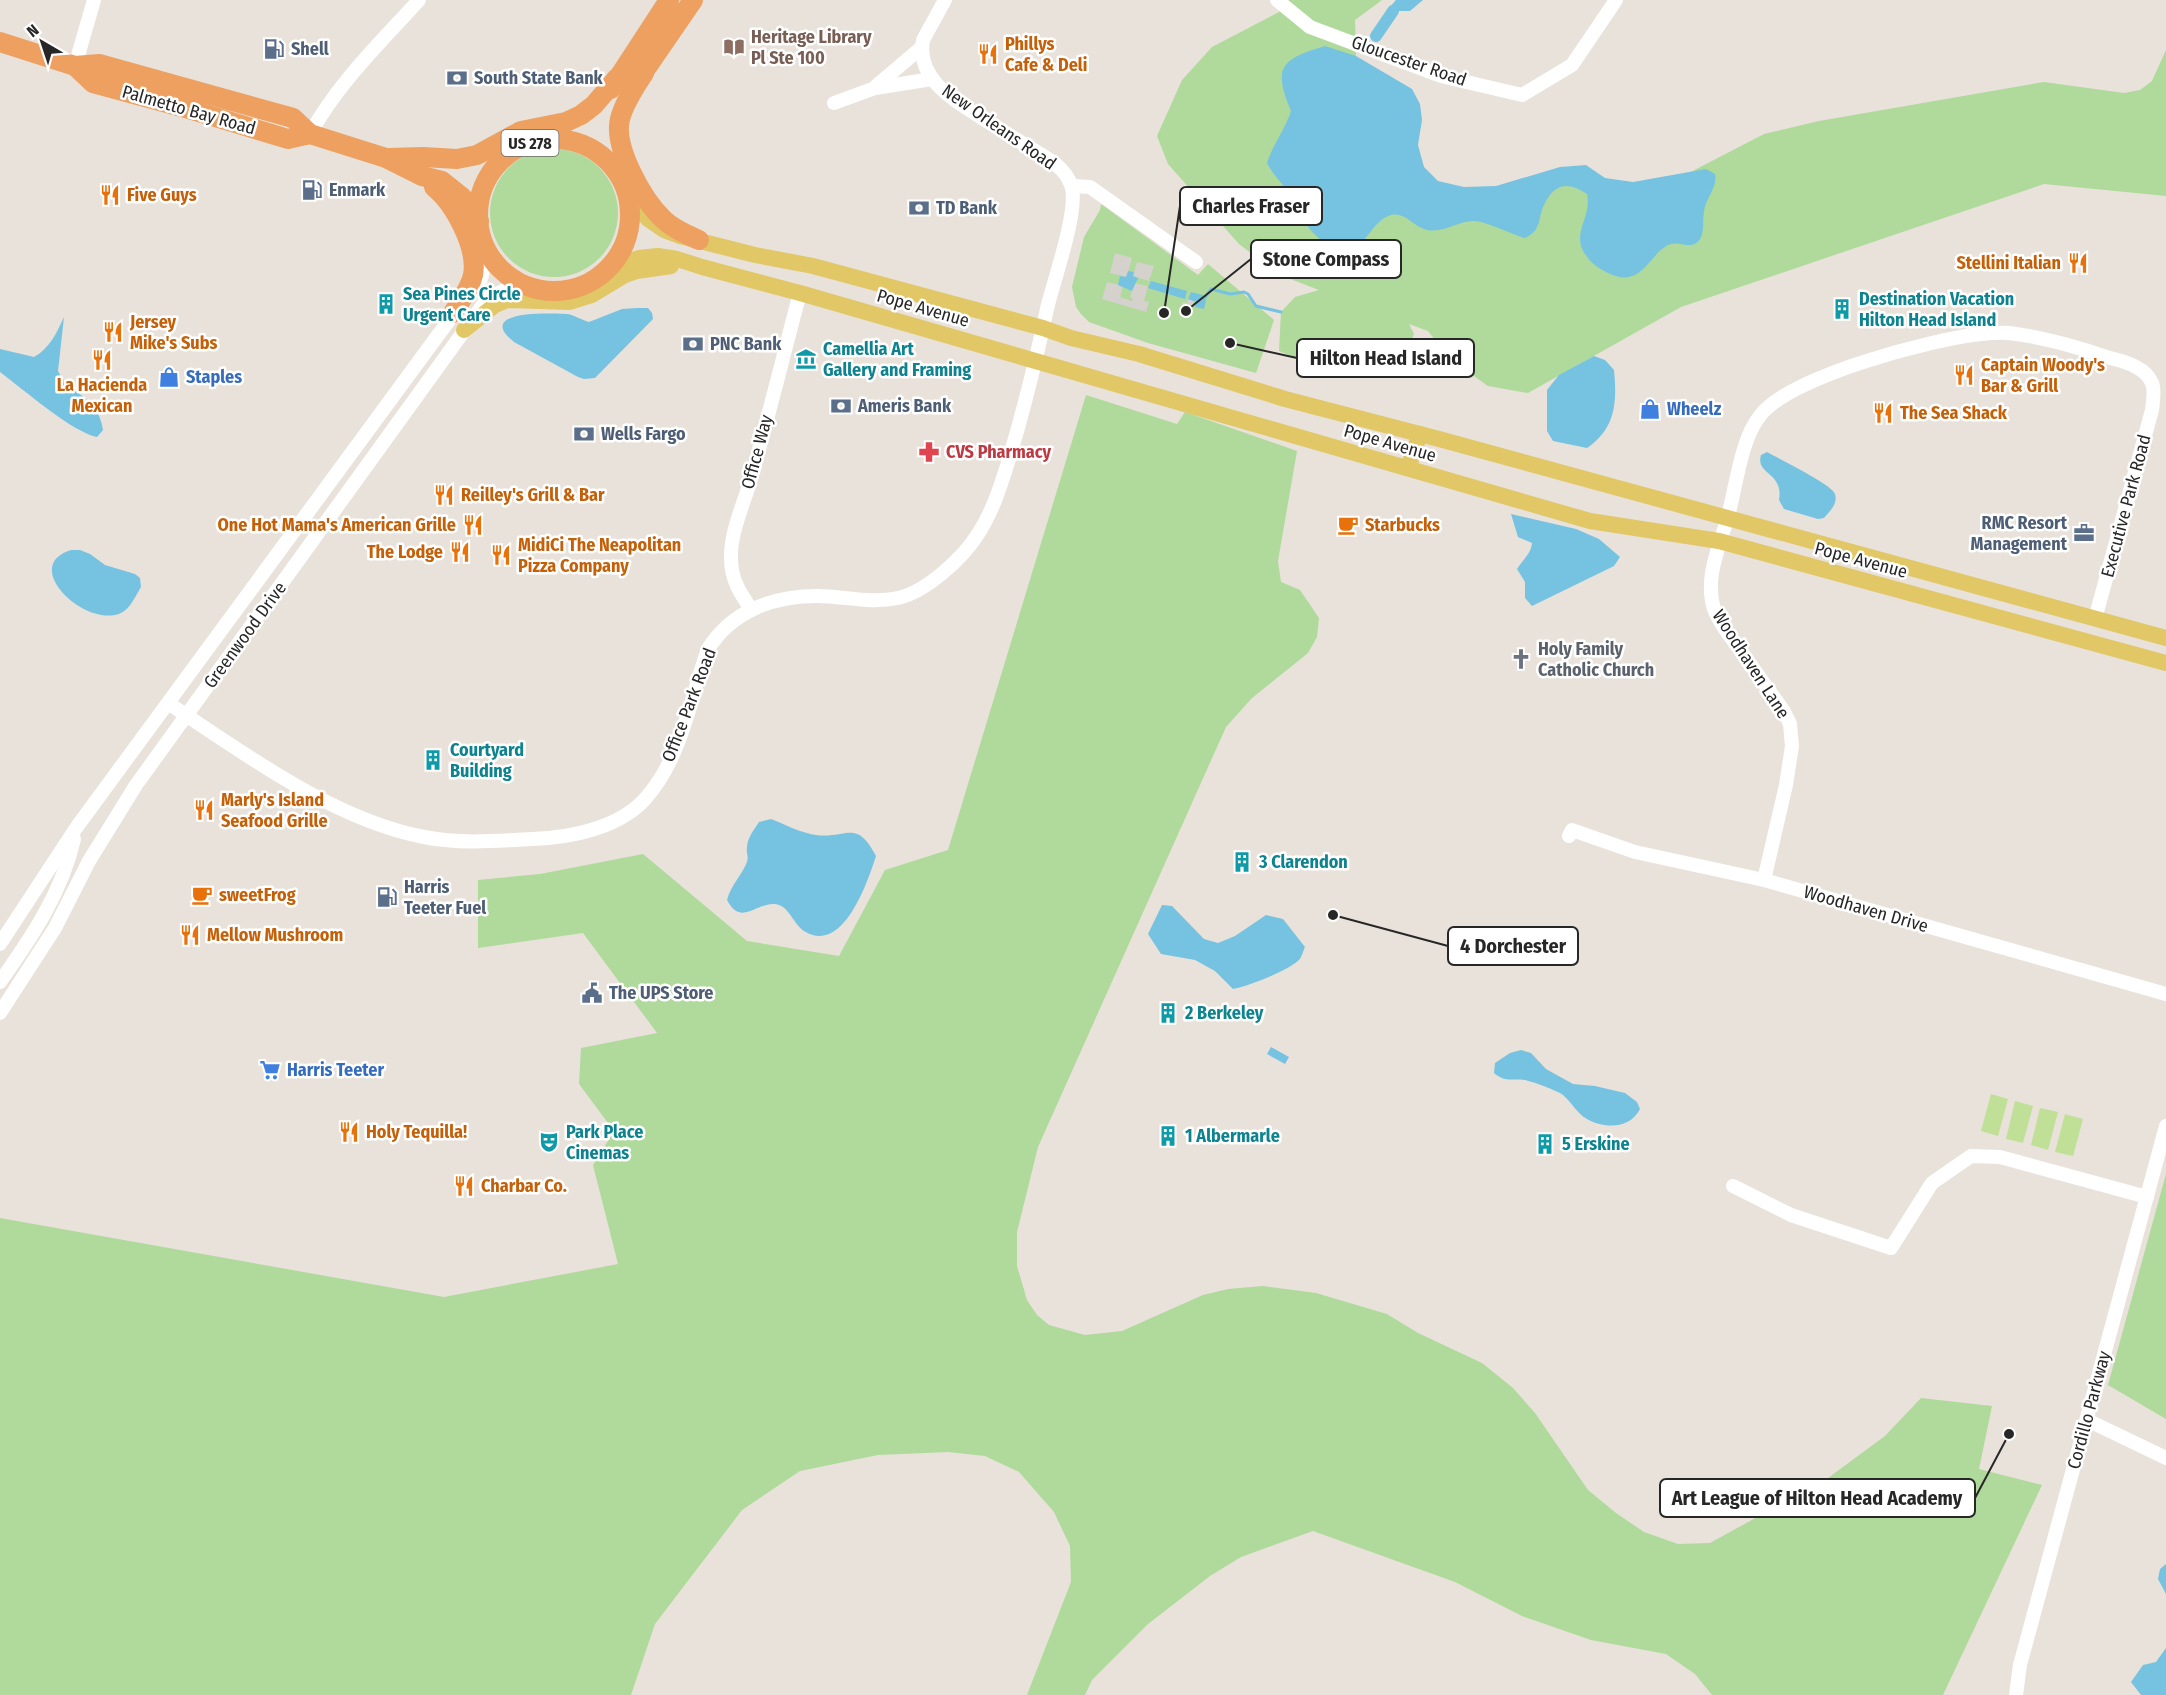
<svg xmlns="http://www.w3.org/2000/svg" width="2166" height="1695" font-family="'Fira Sans Condensed',sans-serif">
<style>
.green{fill:#afda9b}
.pitch{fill:#c0e097}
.plaza{fill:#d5d1cc}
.water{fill:#76c2e1}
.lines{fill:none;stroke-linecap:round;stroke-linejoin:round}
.stream{stroke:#76c2e1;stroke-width:3}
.canal{stroke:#76c2e1;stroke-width:12}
.minor{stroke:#fff;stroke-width:14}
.major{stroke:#e1c766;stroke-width:16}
.highway{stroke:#eda060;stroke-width:20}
.labels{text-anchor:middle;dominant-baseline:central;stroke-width:5;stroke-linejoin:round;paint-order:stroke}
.shield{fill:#fff;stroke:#686868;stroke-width:1.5}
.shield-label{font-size:16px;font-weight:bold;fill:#272727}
.education-label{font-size:18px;font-weight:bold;fill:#785e54;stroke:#fff;text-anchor:start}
.food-label{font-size:18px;font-weight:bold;fill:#c56008;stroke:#fff;text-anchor:start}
.service-label{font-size:18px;font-weight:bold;fill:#4e5e75;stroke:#fff;text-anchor:start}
.street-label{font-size:18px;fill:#272727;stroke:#fff}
.culture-label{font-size:18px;font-weight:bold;fill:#0d838f;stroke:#fff;text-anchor:start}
.shop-label{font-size:18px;font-weight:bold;fill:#366cbe;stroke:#fff;text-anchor:start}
.health-label{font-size:18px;font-weight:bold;fill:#be3a42;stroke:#fff;text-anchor:start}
.worship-label{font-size:18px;font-weight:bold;fill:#5b616d;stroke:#fff;text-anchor:start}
.leader{fill:none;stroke:#272727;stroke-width:2}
.callout-dot{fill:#272727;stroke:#fff;stroke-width:2}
.callout{fill:#fff;stroke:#272727;stroke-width:2}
.callout-label{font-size:20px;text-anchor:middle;font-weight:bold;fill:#272727}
</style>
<rect width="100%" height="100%" fill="#e8e2da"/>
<g class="green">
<polygon points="1288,0 1382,0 1355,20 1356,56 1427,207 1570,172 1627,205 1764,134 1819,121 2044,82 2124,93 2140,90 2152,81 2166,50 2166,196 2044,184 1681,307 1528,393 1488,386 1450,359 1428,331 1409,324 1414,334 1410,344 1400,354 1381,365 1363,366 1334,373 1279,351 1281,312 1295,297 1319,290 1280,275 1239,244 1168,164 1157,136 1182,80 1212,47 1279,12"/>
<circle cx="554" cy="213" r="64"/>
<polygon points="1101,204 1198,275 1208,264 1274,320 1256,373 1148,343 1089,322 1081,314 1076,307 1072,287 1084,237 1100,210"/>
<polygon points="1086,395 1177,424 1185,412 1297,451 1278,561 1281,582 1300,590 1319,618 1317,637 1308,653 1252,698 1226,727 1038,1147 1017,1232 1017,1266 1027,1300 1037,1315 1049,1325 1085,1335 1122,1331 1203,1295 1228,1289 1263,1286 1316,1293 1387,1314 1418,1333 1482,1363 1513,1388 1535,1413 1588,1490 1616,1513 1644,1532 1678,1544 1710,1543 1828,1478 1885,1436 1921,1398 1992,1406 1979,1469 2042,1485 1943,1695 1712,1695 1695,1674 1666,1654 1591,1640 1522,1616 1455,1582 1313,1531 1241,1557 1210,1576 1148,1624 1092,1680 1085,1695 1027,1695 1071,1582 1070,1546 1054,1512 1019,1472 985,1456 948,1452 878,1455 800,1471 742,1510 655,1624 631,1695 0,1695 0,1218 444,1297 618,1264 593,1165 614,1131 579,1084 581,1048 657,1033 583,933 478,948 478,880 540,874 643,854 747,941 839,956 885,870 948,850"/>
<polygon points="2166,1174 2166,1419 2108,1385"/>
</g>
<g class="pitch">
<polygon points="1991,1094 2008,1099 1998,1136 1981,1131"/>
<polygon points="2015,1101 2033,1106 2023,1143 2006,1139"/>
<polygon points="2040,1108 2058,1112 2048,1150 2031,1145"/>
<polygon points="2065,1114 2083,1119 2073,1156 2055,1152"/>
</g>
<g class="plaza">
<polygon points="1115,253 1132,258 1127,277 1110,273"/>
<polygon points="1137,262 1154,266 1149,281 1133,276"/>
<polygon points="1107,282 1123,286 1120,297 1132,301 1133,299 1130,297 1134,283 1148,286 1144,301 1149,302 1146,312 1102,299"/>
<polygon points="1188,299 1194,301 1189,318 1179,315 1183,302 1187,303"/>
</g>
<g class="water">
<polygon points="1396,0 1423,0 1410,11 1393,11 1390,7"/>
<path d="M1325 46 1356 56 1412 89 1420 104 1422 120 1418 145 1424 167 1438 181 1464 187 1496 186 1560 167 1586 165 1605 178 1633 182 1706 169 1715 174C1718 188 1705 198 1704 212 1702 221 1705 230 1700 239 1692 251 1681 241 1671 244 1650 250 1644 289 1610 274 1599 269 1590 263 1583 251 1573 231 1592 216 1587 194 1567 180 1553 184 1543 207 1540 214 1540 223 1536 229 1534 233 1529 236 1525 238 1514 235 1483 220 1473 221 1457 221 1442 235 1424 229 1412 225 1405 212 1391 215 1373 220 1369 242 1353 247 1335 253 1316 239 1307 225 1302 217 1299 208 1294 200 1286 187 1274 177 1267 163 1273 144 1285 130 1291 111 1272 66 1282 59 1325 46Z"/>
<polygon points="1128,271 1134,272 1133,276 1138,278 1132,291 1118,285 1120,276 1126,277"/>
<polygon points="1151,281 1187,291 1185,299 1148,288"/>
<polygon points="1191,292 1203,295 1202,298 1206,300 1204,309 1195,307 1196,302 1188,299"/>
<path d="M637 308H648L652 313 653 319 595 378 584 379 578 377 514 342C474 310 550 313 567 314 575 315 581 320 589 322L622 309Z"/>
<path d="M64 317 58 371C68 394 98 395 103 430L97 437C72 432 23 389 0 372V349L34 357C50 348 56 334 64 317Z"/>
<path d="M1594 356 1605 360 1614 370C1617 402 1616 428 1587 448L1553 441 1547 431V390L1559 375Z"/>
<path d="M1767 452C1779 459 1833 485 1835 494 1838 504 1830 511 1824 518L1818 519 1784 509 1779 500C1784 472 1755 475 1761 455Z"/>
<path d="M1511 514 1576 529 1599 539 1620 557 1614 566 1532 606 1525 598V582L1517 569C1523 559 1531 554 1532 543L1518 537Z"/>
<path d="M71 550H80L90 554 105 565 135 574 140 578 141 587C136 595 130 609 121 613 86 629 19 566 71 550Z"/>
<path d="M771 819C784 824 801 833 816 835 847 839 856 818 876 856 868 881 843 956 804 931 793 924 789 905 775 904 757 902 741 927 727 900 731 885 742 875 747 862 749 856 746 853 747 848 747 838 754 830 759 822Z"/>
<path d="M1162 905 1172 906 1204 939 1218 943 1235 936 1266 915 1283 919 1305 947C1303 951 1302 957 1299 960 1289 970 1247 987 1233 989L1215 971 1195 960 1161 954 1148 934Z"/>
<polygon points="1271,1047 1289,1057 1285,1064 1267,1054"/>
<path d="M1521 1050 1531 1053 1546 1069 1573 1084 1595 1086 1625 1093 1637 1102 1640 1109C1630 1129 1604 1129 1587 1119 1576 1113 1570 1099 1560 1093 1550 1088 1536 1083 1525 1080 1511 1078 1506 1083 1494 1073L1495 1063 1510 1053Z"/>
<polygon points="2166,1564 2166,1594 2158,1579 2160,1569"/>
<polygon points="2166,1648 2166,1695 2141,1695 2131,1682 2143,1665 2156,1662"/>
</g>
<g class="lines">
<polyline class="stream" points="1204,299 1211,289 1230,294 1244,292 1248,294 1256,306 1281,312"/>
<polyline class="canal" points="1376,36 1393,11"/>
<g class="minor">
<polyline points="1277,0 1310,27 1441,76 1522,95 1572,65 1616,0"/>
<polyline points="75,66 94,0"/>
<polyline points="876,86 922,47"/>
<polyline points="834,103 875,88 932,79"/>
<path d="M310 134C338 83 380 43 419 0"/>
<polyline points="1072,186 1090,187 1196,262"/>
<polyline points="480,282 482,275 485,246"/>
<path d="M751 609C740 593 731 579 731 559 730 531 745 502 752 475 769 414 784 353 800 293"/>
<path d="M168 703C243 753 334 820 424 837 460 844 496 841 532 839 570 838 619 828 645 799 682 758 690 699 708 649 732 611 773 596 817 596 844 596 870 604 898 598 926 592 963 558 978 534 993 511 1001 485 1009 459 1024 409 1036 360 1047 309 1053 282 1080 208 1071 185 1065 167 1047 158 1032 149 1015 139 998 128 982 118 954 100 916 79 923 40L945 0"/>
<polyline points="1569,836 1572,830 1635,852 1764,880 2166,994"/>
<path d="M1764 880 1786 785 1792 746 1790 724 1783 710C1768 689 1753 668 1738 647 1729 635 1719 623 1714 609 1704 577 1720 546 1728 516 1736 487 1741 440 1759 417 1787 377 1932 339 1981 334 1990 333 2000 332 2009 333 2043 337 2078 347 2110 358 2118 360 2128 362 2136 367 2142 370 2149 376 2152 383 2155 390 2153 402 2152 410L2095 619"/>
<polyline points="0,944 76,828 458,308"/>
<path d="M0 982C31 938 62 893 74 839"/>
<polyline points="0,1013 55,928 89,861 136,785 485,302 492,296 521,283"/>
<polyline points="1733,1186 1791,1215 1891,1248 1932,1183 1971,1156 2000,1157 2147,1197"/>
<polyline points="2087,1420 2166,1458"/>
<polyline points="2016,1695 2020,1665 2166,1126"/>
</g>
<g class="major">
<polyline points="628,196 648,219 664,230 680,236 755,255 813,266 1043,328 1071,338 1139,354 1285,399 1439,439 2166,638"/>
<polyline points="607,269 639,258 658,256 677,259 702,267 800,293 1590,521 1719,541 2166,663"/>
<polyline points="464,330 495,305 507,300 570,302 592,295 625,275 637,271 671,266"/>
<polyline points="1408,468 1420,434"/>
</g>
<g class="highway">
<polyline points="0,42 75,66 99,64 293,118 310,134 386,158 422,176 442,181 462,197 479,221"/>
<polyline points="75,66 93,83 182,107 288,139 310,134"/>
<path d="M644 73C635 87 624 103 620 119 613 147 643 200 663 219 673 229 686 234 699 240"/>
<polyline points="636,83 693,0"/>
<polyline points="611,89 669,0"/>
<circle cx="554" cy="215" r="76"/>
<polyline points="389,158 423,157 457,159 477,155 521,131 566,122 581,115 594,105 617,78"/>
<path d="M434 187C455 204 478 248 473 275 470 289 460 301 453 313"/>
</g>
</g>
<defs>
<g id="library-bare" transform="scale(1.62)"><path d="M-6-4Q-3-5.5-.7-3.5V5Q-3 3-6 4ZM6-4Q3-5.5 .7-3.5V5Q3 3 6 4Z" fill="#8d6e63" stroke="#fff" stroke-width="2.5" paint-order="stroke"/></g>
<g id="fuel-bare" transform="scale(1.62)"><path d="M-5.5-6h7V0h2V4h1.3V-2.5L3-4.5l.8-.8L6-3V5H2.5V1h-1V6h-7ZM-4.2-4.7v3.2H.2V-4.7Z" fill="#5c6f8a" stroke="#fff" stroke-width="2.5" paint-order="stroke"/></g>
<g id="restaurant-bare" transform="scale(1.62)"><path d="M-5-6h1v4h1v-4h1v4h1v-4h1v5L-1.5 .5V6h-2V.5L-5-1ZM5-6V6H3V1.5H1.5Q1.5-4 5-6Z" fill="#e8710a" stroke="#fff" stroke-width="2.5" paint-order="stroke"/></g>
<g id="bank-bare" transform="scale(1.62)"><path d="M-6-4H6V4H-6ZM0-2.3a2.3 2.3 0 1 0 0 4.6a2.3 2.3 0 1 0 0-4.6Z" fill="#5c6f8a" stroke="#fff" stroke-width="2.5" paint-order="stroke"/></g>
<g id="building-bare" transform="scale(1.62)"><path d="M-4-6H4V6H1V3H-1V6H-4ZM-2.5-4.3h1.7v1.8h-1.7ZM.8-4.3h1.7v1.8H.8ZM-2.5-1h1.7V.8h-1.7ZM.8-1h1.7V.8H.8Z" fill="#0f9aa8" stroke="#fff" stroke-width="2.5" paint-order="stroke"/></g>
<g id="museum-bare" transform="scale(1.62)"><path d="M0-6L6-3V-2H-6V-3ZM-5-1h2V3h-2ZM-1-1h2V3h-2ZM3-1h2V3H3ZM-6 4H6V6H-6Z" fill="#0f9aa8" stroke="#fff" stroke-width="2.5" paint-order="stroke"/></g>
<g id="shop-bare" transform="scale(1.62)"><path d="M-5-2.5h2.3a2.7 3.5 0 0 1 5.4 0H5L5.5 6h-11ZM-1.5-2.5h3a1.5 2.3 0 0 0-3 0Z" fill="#3f7fe0" stroke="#fff" stroke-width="2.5" paint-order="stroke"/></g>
<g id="pharmacy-bare" transform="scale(1.62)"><path d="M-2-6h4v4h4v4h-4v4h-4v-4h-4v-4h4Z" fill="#e0444e" stroke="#fff" stroke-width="2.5" paint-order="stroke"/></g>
<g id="cafe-bare" transform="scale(1.62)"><path d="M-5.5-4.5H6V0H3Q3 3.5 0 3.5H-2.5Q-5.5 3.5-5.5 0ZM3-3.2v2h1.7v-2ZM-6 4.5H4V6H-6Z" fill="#e8710a" stroke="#fff" stroke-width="2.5" paint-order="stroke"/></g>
<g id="office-bare" transform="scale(1.62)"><path d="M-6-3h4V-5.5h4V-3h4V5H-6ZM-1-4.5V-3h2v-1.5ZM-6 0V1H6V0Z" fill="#5c6f8a" stroke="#fff" stroke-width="2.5" paint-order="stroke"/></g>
<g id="church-bare" transform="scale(1.62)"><path d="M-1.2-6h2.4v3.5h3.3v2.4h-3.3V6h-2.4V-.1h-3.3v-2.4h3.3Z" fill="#6b7280" stroke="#fff" stroke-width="2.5" paint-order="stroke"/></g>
<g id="civic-bare" transform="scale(1.62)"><path d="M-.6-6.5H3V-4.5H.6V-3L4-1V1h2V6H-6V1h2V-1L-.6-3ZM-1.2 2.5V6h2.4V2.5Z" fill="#5c6f8a" stroke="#fff" stroke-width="2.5" paint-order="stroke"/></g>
<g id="supermarket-bare" transform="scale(1.62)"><path d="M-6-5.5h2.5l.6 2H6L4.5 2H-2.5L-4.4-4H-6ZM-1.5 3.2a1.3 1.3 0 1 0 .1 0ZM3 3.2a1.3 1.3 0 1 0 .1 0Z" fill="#3f7fe0" stroke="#fff" stroke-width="2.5" paint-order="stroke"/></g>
<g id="theatre-bare" transform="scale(1.62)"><path d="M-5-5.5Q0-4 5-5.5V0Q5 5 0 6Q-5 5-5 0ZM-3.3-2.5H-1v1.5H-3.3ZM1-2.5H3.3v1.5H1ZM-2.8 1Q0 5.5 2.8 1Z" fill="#0f9aa8" stroke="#fff" stroke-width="2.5" paint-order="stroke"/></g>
</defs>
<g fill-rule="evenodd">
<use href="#library-bare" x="734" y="47"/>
<use href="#fuel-bare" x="274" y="49"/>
<use href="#restaurant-bare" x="988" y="54"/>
<use href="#bank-bare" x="457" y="78"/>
<use href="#fuel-bare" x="312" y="190"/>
<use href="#restaurant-bare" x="110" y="195"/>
<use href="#bank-bare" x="919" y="208"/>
<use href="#restaurant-bare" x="2078" y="263"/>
<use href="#building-bare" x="386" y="304"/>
<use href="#building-bare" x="1842" y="309"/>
<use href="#restaurant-bare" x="113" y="332"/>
<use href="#bank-bare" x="693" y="344"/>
<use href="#museum-bare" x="806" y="359"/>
<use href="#restaurant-bare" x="102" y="360"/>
<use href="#restaurant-bare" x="1964" y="375"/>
<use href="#shop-bare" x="169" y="377"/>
<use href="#bank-bare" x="841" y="406"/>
<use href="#shop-bare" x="1650" y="409"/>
<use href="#restaurant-bare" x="1883" y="413"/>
<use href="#bank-bare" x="584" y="434"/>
<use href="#pharmacy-bare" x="929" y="452"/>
<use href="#restaurant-bare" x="444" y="495"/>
<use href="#restaurant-bare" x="473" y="525"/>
<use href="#cafe-bare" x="1348" y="525"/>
<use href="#office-bare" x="2084" y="533"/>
<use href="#restaurant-bare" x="460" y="552"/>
<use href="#restaurant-bare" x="501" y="555"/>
<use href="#church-bare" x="1521" y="659"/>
<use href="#building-bare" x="433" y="760"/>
<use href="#restaurant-bare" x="204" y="810"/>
<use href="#building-bare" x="1242" y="862"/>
<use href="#cafe-bare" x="202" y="895"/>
<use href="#fuel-bare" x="387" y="897"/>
<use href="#restaurant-bare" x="190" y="935"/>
<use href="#civic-bare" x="592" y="993"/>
<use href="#building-bare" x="1168" y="1013"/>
<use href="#supermarket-bare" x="270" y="1070"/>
<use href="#restaurant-bare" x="349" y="1132"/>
<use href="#building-bare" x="1168" y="1136"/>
<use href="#theatre-bare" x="549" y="1142"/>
<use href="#building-bare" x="1545" y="1144"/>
<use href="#restaurant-bare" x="464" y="1186"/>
</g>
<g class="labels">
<rect class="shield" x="501.5" y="130" width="57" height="26" rx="4.5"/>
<g class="shield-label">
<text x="530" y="143">US 278</text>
</g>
<g class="education-label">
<text x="751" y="37">Heritage Library<tspan x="751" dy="21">Pl Ste 100</tspan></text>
</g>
<g class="food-label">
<text x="1005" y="44">Phillys<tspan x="1005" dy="21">Cafe &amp; Deli</tspan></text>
<text x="127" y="195">Five Guys</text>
<text x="2061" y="263" text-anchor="end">Stellini Italian</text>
<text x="130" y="322">Jersey<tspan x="130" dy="21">Mike's Subs</tspan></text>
<text x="1981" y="365">Captain Woody's<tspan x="1981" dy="21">Bar &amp; Grill</tspan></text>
<text x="102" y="385" text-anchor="middle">La Hacienda<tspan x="102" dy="21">Mexican</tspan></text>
<text x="1900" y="413">The Sea Shack</text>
<text x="461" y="495">Reilley's Grill &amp; Bar</text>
<text x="456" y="525" text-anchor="end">One Hot Mama's American Grille</text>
<text x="1365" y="525">Starbucks</text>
<text x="518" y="545">MidiCi The Neapolitan<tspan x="518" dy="21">Pizza Company</tspan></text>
<text x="443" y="552" text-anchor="end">The Lodge</text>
<text x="221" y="800">Marly's Island<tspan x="221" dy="21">Seafood Grille</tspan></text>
<text x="219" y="895">sweetFrog</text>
<text x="207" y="935">Mellow Mushroom</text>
<text x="366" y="1132">Holy Tequilla!</text>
<text x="481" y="1186">Charbar Co.</text>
</g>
<g class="service-label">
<text x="291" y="49">Shell</text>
<text x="474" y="78">South State Bank</text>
<text x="329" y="190">Enmark</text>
<text x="936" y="208">TD Bank</text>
<text x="710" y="344">PNC Bank</text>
<text x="858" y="406">Ameris Bank</text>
<text x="601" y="434">Wells Fargo</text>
<text x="2067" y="523" text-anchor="end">RMC Resort<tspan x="2067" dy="21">Management</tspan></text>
<text x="404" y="887">Harris<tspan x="404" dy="21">Teeter Fuel</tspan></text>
<text x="609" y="993">The UPS Store</text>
</g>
<g class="street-label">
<text transform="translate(1409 61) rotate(19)">Gloucester Road</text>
<text transform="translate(189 110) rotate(16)">Palmetto Bay Road</text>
<text transform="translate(999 127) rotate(35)">New Orleans Road</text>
<text transform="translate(923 308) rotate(16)">Pope Avenue</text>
<text transform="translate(1390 443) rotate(16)">Pope Avenue</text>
<text transform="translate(757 452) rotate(-75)">Office Way</text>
<text transform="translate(2126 506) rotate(-75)">Executive Park Road</text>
<text transform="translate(1861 560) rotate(15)">Pope Avenue</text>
<text transform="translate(245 635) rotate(-54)">Greenwood Drive</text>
<text transform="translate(1751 664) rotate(57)">Woodhaven Lane</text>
<text transform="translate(689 705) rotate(-69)">Office Park Road</text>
<text transform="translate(1866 909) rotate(16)">Woodhaven Drive</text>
<text transform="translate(2089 1410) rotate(-75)">Cordillo Parkway</text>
</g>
<g class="culture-label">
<text x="403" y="294">Sea Pines Circle<tspan x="403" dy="21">Urgent Care</tspan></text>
<text x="1859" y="299">Destination Vacation<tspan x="1859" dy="21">Hilton Head Island</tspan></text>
<text x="823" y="349">Camellia Art<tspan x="823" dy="21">Gallery and Framing</tspan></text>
<text x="450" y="750">Courtyard<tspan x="450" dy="21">Building</tspan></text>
<text x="1259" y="862">3 Clarendon</text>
<text x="1185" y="1013">2 Berkeley</text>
<text x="566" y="1132">Park Place<tspan x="566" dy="21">Cinemas</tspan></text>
<text x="1185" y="1136">1 Albermarle</text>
<text x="1562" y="1144">5 Erskine</text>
</g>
<g class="shop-label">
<text x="186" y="377">Staples</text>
<text x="1667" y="409">Wheelz</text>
<text x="287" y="1070">Harris Teeter</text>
</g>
<g class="health-label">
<text x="946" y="452">CVS Pharmacy</text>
</g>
<g class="worship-label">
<text x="1538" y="649">Holy Family<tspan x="1538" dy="21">Catholic Church</tspan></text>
</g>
</g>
<path class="leader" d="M1164 313L1180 206M1186 311L1251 259M1230 343L1297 358M1333 915L1448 946M2009 1434L1975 1498"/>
<g class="callout-dot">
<circle cx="1164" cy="313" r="6"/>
<circle cx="1186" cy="311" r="6"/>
<circle cx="1230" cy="343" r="6"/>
<circle cx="1333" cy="915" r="6"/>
<circle cx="2009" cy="1434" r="6"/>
</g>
<g class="callout">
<rect x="1180" y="187" width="142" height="38" rx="6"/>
<rect x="1251" y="240" width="150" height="38" rx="6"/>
<rect x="1297" y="339" width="177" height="38" rx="6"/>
<rect x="1448" y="927" width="130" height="38" rx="6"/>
<rect x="1660" y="1479" width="315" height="38" rx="6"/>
</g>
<g class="callout-label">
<text x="1251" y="213">Charles Fraser</text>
<text x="1326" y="266">Stone Compass</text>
<text x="1386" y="365">Hilton Head Island</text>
<text x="1513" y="953">4 Dorchester</text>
<text x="1817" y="1505">Art League of Hilton Head Academy</text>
</g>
<g transform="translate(42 42) rotate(321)" stroke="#ffffff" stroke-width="4.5" paint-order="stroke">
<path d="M0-4.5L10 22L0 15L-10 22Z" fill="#272727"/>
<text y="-9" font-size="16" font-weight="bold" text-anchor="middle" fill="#272727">N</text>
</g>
</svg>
